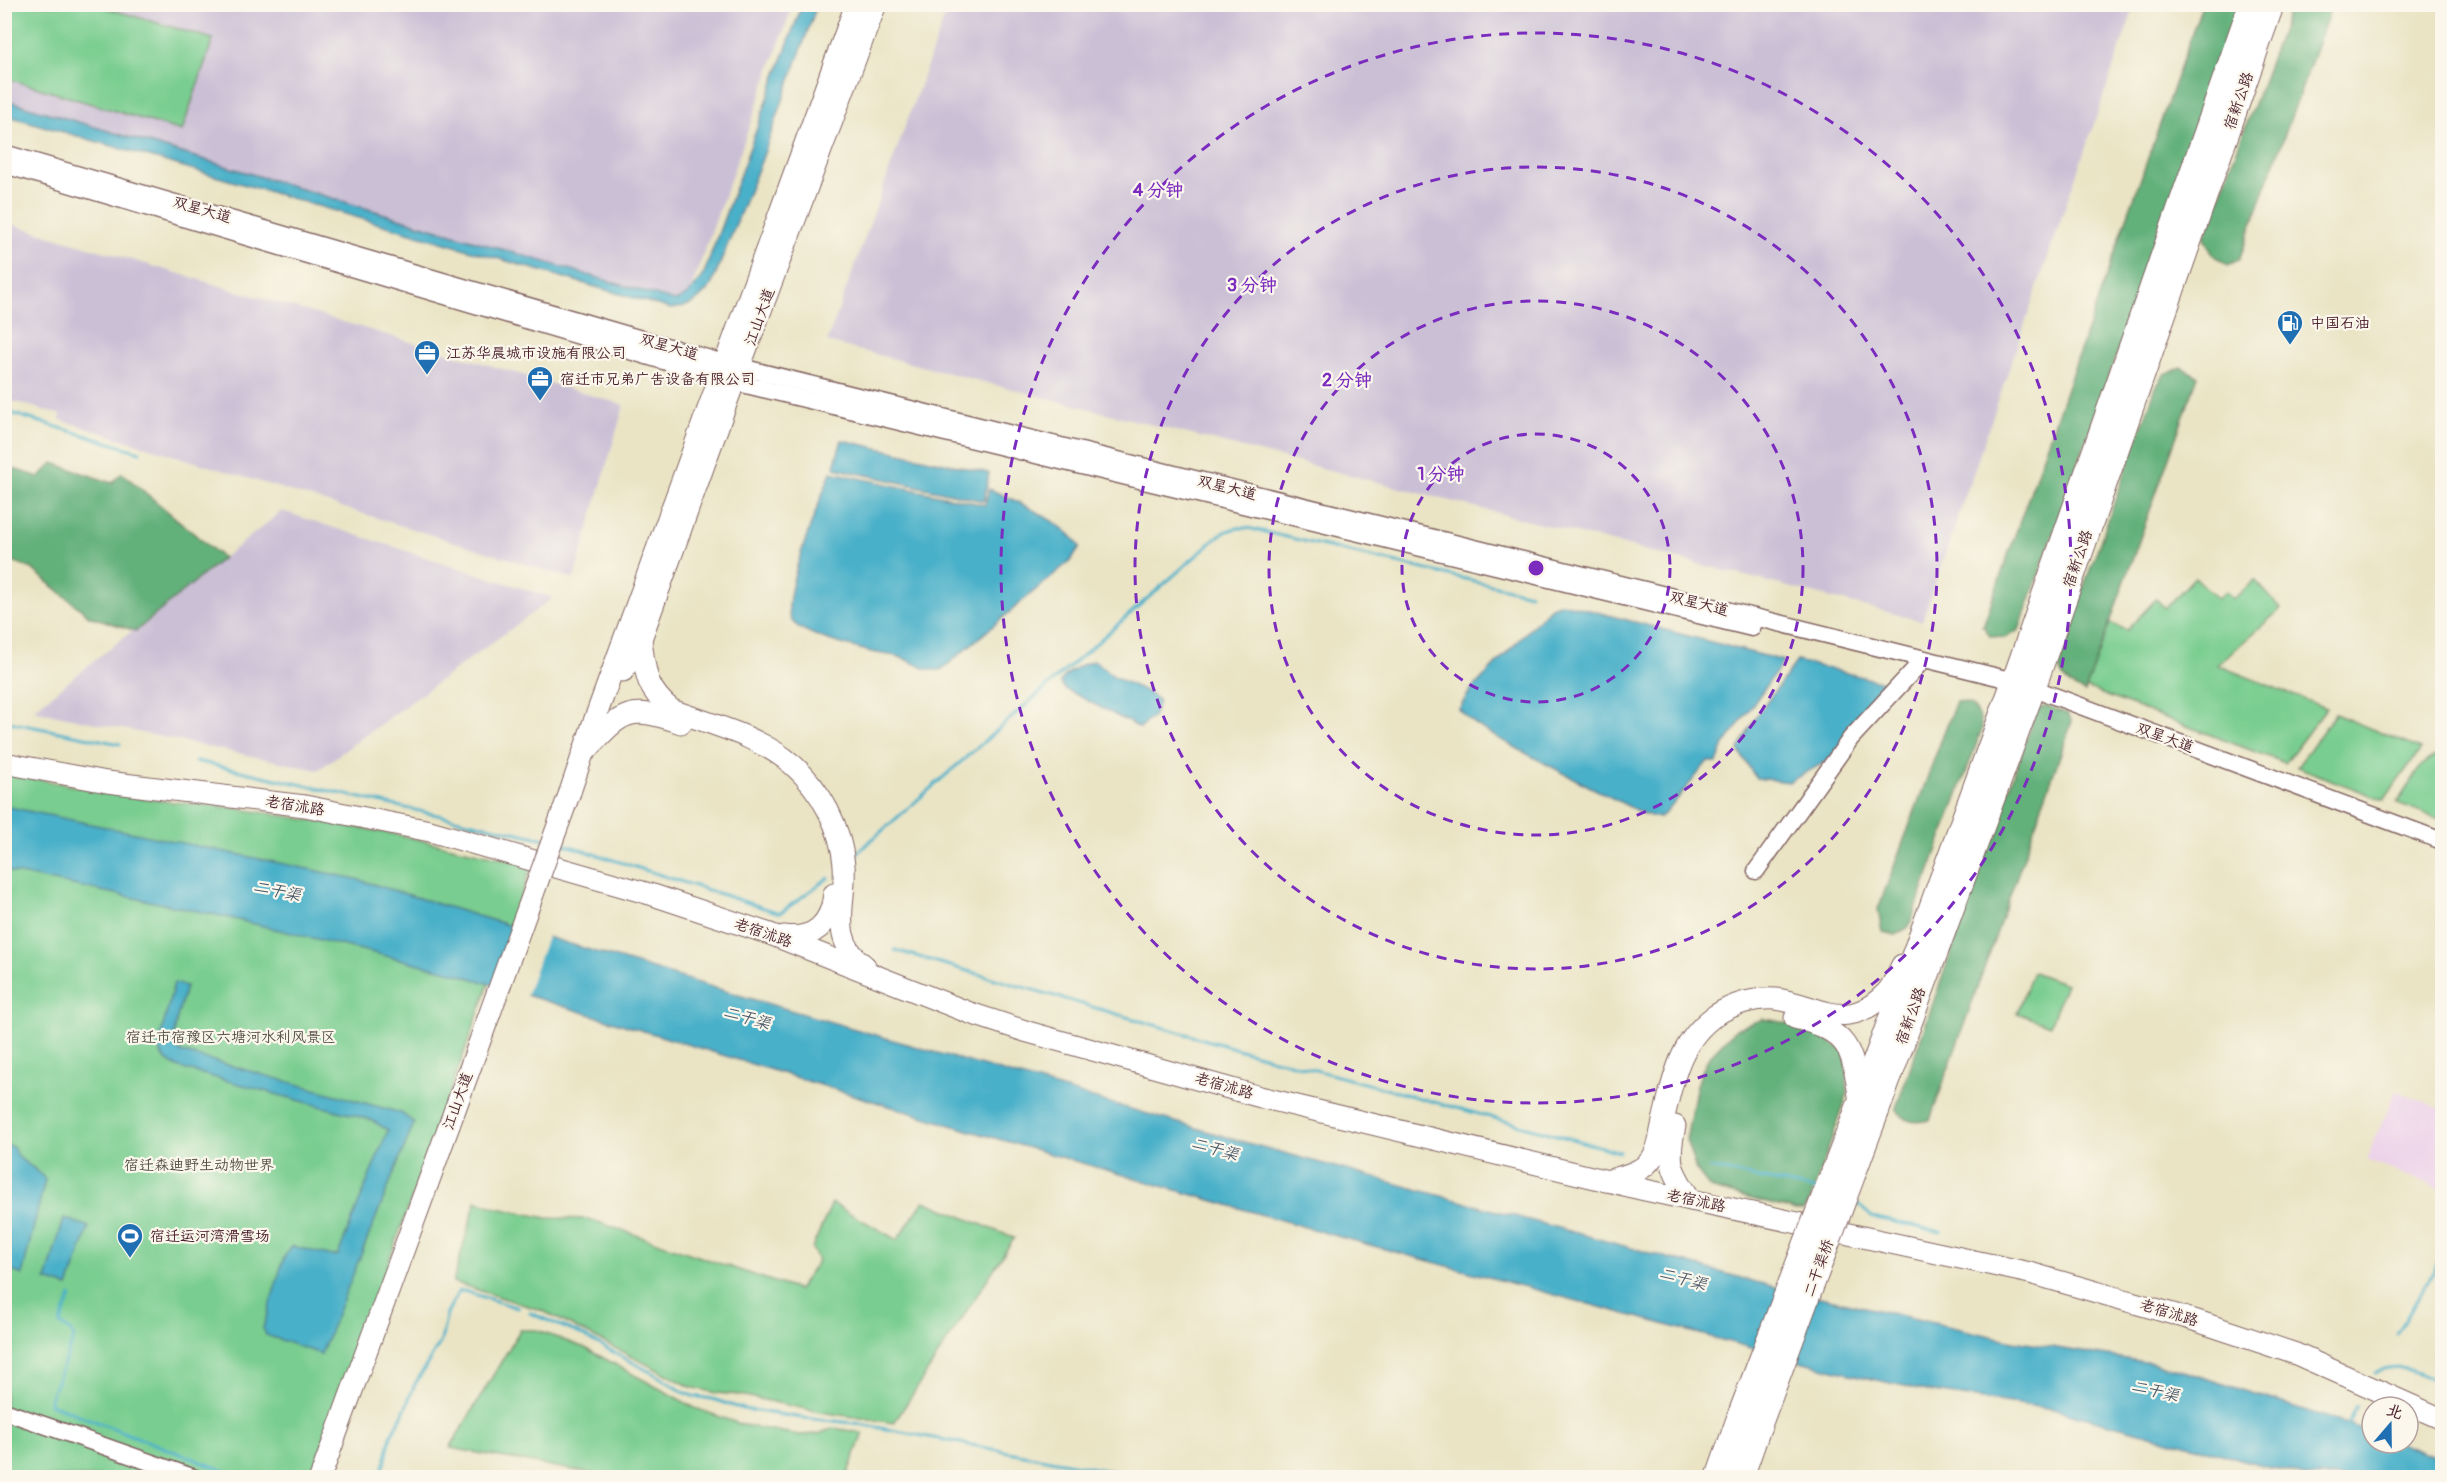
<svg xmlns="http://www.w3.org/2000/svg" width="2447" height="1482" font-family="Pangolin,'LXGW WenKai TC',sans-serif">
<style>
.built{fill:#ecd1ea}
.industrial{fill:#cbbfd5}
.green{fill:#79cd90;stroke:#62765e;stroke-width:1.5}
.forest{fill:#62b07a;stroke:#566852;stroke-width:1.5}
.water{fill:#4ab0c9;stroke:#4a687a;stroke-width:1.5}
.pier{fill:#eae4c5}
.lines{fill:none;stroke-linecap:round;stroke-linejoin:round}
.stream{stroke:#4ab0c9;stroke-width:3}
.minor-casing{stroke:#826461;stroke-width:19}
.major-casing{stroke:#826461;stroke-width:23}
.highway-casing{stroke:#826461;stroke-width:26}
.minor{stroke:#fff;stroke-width:16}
.major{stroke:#fff;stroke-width:21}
.highway{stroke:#fff;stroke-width:24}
.major-bridge-casing{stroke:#826461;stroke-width:23;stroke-linecap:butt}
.highway-bridge-casing{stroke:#826461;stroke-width:26;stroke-linecap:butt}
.major-bridge{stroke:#fff;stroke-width:21}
.highway-bridge{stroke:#fff;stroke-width:24}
.ring{fill:none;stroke:#7b2cbf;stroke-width:3;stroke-dasharray:10 8}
.labels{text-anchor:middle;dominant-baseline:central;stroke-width:4.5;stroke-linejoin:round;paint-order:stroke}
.street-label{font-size:15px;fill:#4a1f2b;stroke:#fbf7ec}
.poi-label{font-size:15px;fill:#4a1f2b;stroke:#fbf7ec;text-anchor:start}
.park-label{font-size:15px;fill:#585349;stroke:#fbf7ec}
.water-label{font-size:16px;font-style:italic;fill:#4a596a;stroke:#fbf7ec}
.centre{fill:#7b2cbf;stroke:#fbf7ec;stroke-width:3}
.ring-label{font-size:18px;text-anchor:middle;font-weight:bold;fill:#7b2cbf;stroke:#fbf7ec;stroke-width:4.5;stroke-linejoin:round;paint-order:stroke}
</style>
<rect width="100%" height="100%" fill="#fbf7ec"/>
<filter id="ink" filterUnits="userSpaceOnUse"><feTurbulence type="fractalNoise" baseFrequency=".0167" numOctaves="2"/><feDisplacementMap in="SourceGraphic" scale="12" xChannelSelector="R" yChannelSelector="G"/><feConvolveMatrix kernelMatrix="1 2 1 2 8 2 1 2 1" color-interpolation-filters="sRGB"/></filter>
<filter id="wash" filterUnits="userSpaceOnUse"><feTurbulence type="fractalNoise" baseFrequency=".008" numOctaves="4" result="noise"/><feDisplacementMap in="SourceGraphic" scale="24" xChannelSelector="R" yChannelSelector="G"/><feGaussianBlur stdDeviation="1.35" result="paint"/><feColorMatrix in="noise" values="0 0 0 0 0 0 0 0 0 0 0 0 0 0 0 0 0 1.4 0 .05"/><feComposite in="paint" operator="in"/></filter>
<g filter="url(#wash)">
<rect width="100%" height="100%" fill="#eae4c5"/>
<polygon class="built" points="2396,1091 2442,1109 2442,1189 2366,1160"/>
<g class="industrial">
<polygon points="4,5 793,5 684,308 5,104"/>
<polygon points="949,5 949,4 2135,5 1922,621 827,342"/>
<polygon points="4,222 624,405 574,579 60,420 61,415 5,399"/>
<polygon points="282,511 553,598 318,770 33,710"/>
</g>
<g class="green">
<polygon points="4,5 96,5 213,39 182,131 5,78"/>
<polygon points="2195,577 2218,599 2225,591 2233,599 2255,580 2281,609 2217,665 2326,708 2285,763 2086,688 2109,623 2127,630 2156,599 2165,608"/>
<polygon points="2335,714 2421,749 2384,800 2297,767"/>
<polygon points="2435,756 2442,756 2442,820 2397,803 2421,766"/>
<polygon points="4,773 144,799 235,808 389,833 532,865 311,1477 5,1477"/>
<polygon points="2033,972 2066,984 2050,1025 2017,1013"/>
<polygon points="476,1201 497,1208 547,1218 589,1219 798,1290 818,1261 812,1248 832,1203 897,1240 924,1201 1014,1238 894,1423 820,1412 740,1395 716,1393 691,1387 543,1311 453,1282"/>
<polygon points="520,1330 536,1330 585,1348 695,1408 743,1425 799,1435 818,1434 834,1428 863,1433 846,1478 612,1477 450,1448"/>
</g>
<g class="forest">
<polygon points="2202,5 2241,5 2019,630 2005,638 1990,636 1983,626"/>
<polygon points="2291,5 2332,5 2239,260 2228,265 2213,255 2204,238"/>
<path d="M2181 367 2198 376 2085 692C2068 686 2061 679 2057 661L2156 387 2165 374Z"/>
<polygon points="53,463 112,483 122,473 223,558 136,631 89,616 32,569 5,558 5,466 39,477"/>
<polygon points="1956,701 1972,705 1979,715 1982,729 1909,927 1895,935 1882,932 1878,909"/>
<path d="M2048 706 2068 714 2072 722 1930 1120C1914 1124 1904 1122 1896 1108L2037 709Z"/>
<path d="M1763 1019C1803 1025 1813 1030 1845 1052L1848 1093 1809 1203 1804 1210H1794L1710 1188 1696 1170 1686 1140 1696 1089 1701 1073 1709 1057 1736 1029Z"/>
</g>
<g class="water">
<path d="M802 5H817L762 159 711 286C698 301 692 307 671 309L5 115V100L675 301C689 296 696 285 704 273Z"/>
<polygon points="842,440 989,473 984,501 835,468 834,466"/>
<path d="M831 472 985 505 989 489C1015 500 1067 524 1080 547L1071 560 942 669C927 674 914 661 899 657 889 654 878 654 868 651 849 646 803 635 792 621 777 603 822 496 831 472Z"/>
<path d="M1562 603 1784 661 1724 745 1717 763 1708 761 1666 813 1658 818 1644 814C1602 793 1561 772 1520 750 1499 738 1475 728 1459 709L1470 691 1551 607Z"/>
<path d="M1094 661C1103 666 1109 674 1117 678 1133 686 1146 689 1159 701L1154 715 1140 728 1065 689 1060 683C1065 673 1083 663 1094 661Z"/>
<polygon points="1797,661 1891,684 1829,760 1789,782 1756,778 1738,750 1756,717"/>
<polygon points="4,806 356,879 745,997 1251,1144 1767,1285 2013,1341 2151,1363 2183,1371 2372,1432 2372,1443 2399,1443 2442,1460 2442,1477 2308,1477 2053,1409 1927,1391 1841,1372 1340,1237 974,1132 448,971 226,917 5,871"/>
<path d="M174 983 186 986C182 1004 166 1038 181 1052L401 1113 414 1123 321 1354 266 1335 263 1328 284 1257 292 1246 333 1256 338 1255 388 1130 371 1120 180 1068C169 1063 161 1058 158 1046Z"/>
<path d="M4 1144 13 1147C20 1166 36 1164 45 1180L22 1275 5 1268Z"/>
<polygon points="64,1218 89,1227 68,1287 46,1280"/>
</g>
<polygon class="pier" points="517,925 548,934 525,999 494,989"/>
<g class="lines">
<g class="stream">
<polyline points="4,411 140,452"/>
<polyline points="4,721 120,744"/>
<polyline points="196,761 545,839"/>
<polyline points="560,843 780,913 828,878"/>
<path d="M850 859 1221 534C1231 529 1237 527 1248 528L1530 594"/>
<polyline points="895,950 1241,1050 1620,1152"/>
<polyline points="1711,1168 1817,1190"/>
<polyline points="1853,1200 1872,1217 1941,1232"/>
<polyline points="71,1296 60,1324 72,1333 74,1338 50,1399 50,1404 243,1478"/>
<polyline points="530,1313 578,1333 658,1376 685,1393 693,1396 712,1399 743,1409 803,1418 854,1423 1146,1478"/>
<polyline points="2397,1334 2442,1257"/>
<path d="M2375 1373C2404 1362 2416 1372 2442 1384"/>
<polyline points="2346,1428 2356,1406"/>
<polyline points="379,1478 385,1463 391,1435 402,1416 415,1384 441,1341 447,1313 459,1291 464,1291 518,1308"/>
</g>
</g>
</g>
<g filter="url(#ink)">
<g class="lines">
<g class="minor-casing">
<g id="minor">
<polyline points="4,153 724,363 2014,681 2442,841"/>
<polyline points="5,165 734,382 1752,628"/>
<polyline points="1756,871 1851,738 1924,659"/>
<polyline points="4,1411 195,1478"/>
</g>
</g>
<g class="major-casing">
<g id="major">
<path d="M641 639C645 671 645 689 672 710 713 725 759 736 793 765 821 790 841 827 844 865 847 904 827 938 865 966"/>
<polyline points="623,671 641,639 734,382 876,4"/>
<path d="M587 750C622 711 630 705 681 723"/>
<polyline points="4,763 107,782 305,806 430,831 653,895 770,934 970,1013 1028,1032 1264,1098 1645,1190 2030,1273 2194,1320 2296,1354 2442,1419"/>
<polyline points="570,792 593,724 856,4"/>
<path d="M784 936C814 940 831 924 834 894"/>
<path d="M1795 1018C1851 1032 1852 1049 1860 1102"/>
<path d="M1675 1126C1667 1163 1671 1170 1691 1200"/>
<path d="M1606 1181C1619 1177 1637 1174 1647 1164 1658 1154 1659 1139 1662 1126 1672 1084 1678 1041 1716 1015 1733 1004 1756 997 1776 999 1821 1005 1845 1034 1886 993 1893 986 1897 974 1902 965"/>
<polyline points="320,1478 469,1071"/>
</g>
</g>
<g class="highway-casing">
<g id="highway">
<polyline points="1859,1105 2014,681 2251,4"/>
<polyline points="1877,1111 2033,689 2272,4"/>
<polyline points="1718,1478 1741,1412"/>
<polyline points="1741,1478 1760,1424"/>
</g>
</g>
<use href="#minor" class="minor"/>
<use href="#major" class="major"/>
<use href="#highway" class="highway"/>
<g class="major-bridge-casing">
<polyline id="major-bridge" points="469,1071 570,792"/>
</g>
<g class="highway-bridge-casing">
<g id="highway-bridge">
<polyline points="1741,1412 1859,1105"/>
<polyline points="1760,1424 1877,1111"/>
</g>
</g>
<use href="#major-bridge" class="major-bridge"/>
<use href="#highway-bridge" class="highway-bridge"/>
</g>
</g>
<g class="ring">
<circle cx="1536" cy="568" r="134"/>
<circle cx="1536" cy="568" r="267"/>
<circle cx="1536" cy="568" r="401"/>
<circle cx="1536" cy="568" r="535"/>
</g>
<defs>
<g id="fuel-pin" transform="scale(1.35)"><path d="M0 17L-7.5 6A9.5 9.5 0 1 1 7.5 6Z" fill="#1f6fb2" stroke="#fbf7ec"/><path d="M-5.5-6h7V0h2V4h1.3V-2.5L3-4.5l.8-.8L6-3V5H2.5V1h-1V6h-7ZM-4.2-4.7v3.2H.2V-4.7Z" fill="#fff"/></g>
<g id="office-pin" transform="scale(1.35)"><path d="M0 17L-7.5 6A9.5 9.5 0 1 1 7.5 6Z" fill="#1f6fb2" stroke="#fbf7ec"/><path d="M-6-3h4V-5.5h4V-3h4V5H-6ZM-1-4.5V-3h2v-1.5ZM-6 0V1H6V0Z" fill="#fff"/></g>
<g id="stadium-pin" transform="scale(1.35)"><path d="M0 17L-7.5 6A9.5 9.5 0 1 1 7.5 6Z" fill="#1f6fb2" stroke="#fbf7ec"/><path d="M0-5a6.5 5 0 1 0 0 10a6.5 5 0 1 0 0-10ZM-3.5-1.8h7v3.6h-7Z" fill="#fff"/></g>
</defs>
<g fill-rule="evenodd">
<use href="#fuel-pin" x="2290" y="323"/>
<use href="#office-pin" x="427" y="353"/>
<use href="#office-pin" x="540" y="379"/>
<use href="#stadium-pin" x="130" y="1236"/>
</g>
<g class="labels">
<g class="street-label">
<text transform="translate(2239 101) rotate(-71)">宿新公路</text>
<text transform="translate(202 210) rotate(16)">双星大道</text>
<text transform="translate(760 317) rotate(-70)">江山大道</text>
<text transform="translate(669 347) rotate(16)">双星大道</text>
<text transform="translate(1227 488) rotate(14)">双星大道</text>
<text transform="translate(2078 559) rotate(-71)">宿新公路</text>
<text transform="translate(1699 604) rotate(14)">双星大道</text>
<text transform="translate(2165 738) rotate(20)">双星大道</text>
<text transform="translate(295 806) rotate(9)">老宿沭路</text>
<text transform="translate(763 933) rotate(19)">老宿沭路</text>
<text transform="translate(1911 1016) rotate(-70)">宿新公路</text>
<text transform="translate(1224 1086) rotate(16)">老宿沭路</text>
<text transform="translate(458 1101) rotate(-70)">江山大道</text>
<text transform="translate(1696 1201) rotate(12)">老宿沭路</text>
<text transform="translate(1819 1268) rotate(-70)">二干渠桥</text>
<text transform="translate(2169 1313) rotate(17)">老宿沭路</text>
</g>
<g class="poi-label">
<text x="2310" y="323">中国石油</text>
<text x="446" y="353">江苏华晨城市设施有限公司</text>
<text x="560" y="379">宿迁市兄弟广告设备有限公司</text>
<text x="150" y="1236">宿迁运河湾滑雪场</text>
</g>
<g class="park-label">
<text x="231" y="1037">宿迁市宿豫区六塘河水利风景区</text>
<text x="199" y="1165">宿迁森迪野生动物世界</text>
</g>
<g class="water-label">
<text transform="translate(277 891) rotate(12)">二干渠</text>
<text transform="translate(747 1018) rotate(16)">二干渠</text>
<text transform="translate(1215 1149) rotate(16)">二干渠</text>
<text transform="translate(1683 1279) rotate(15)">二干渠</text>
<text transform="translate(2155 1391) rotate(13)">二干渠</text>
</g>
</g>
<circle cx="1536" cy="568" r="9" class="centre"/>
<g class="ring-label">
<text x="1158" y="196">4 分钟</text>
<text x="1252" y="291">3 分钟</text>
<text x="1347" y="386">2 分钟</text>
<text x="1441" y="480">1 分钟</text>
</g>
<rect width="2447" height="1482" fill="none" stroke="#fbf7ec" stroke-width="24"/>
<g transform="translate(2390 1425) rotate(20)"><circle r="28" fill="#fbf7ec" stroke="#b4a19f" stroke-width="1.5"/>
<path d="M0-4.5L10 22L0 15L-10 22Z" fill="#1f6fb2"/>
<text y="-9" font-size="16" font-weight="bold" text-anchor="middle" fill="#4a1f2b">北</text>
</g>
</svg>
